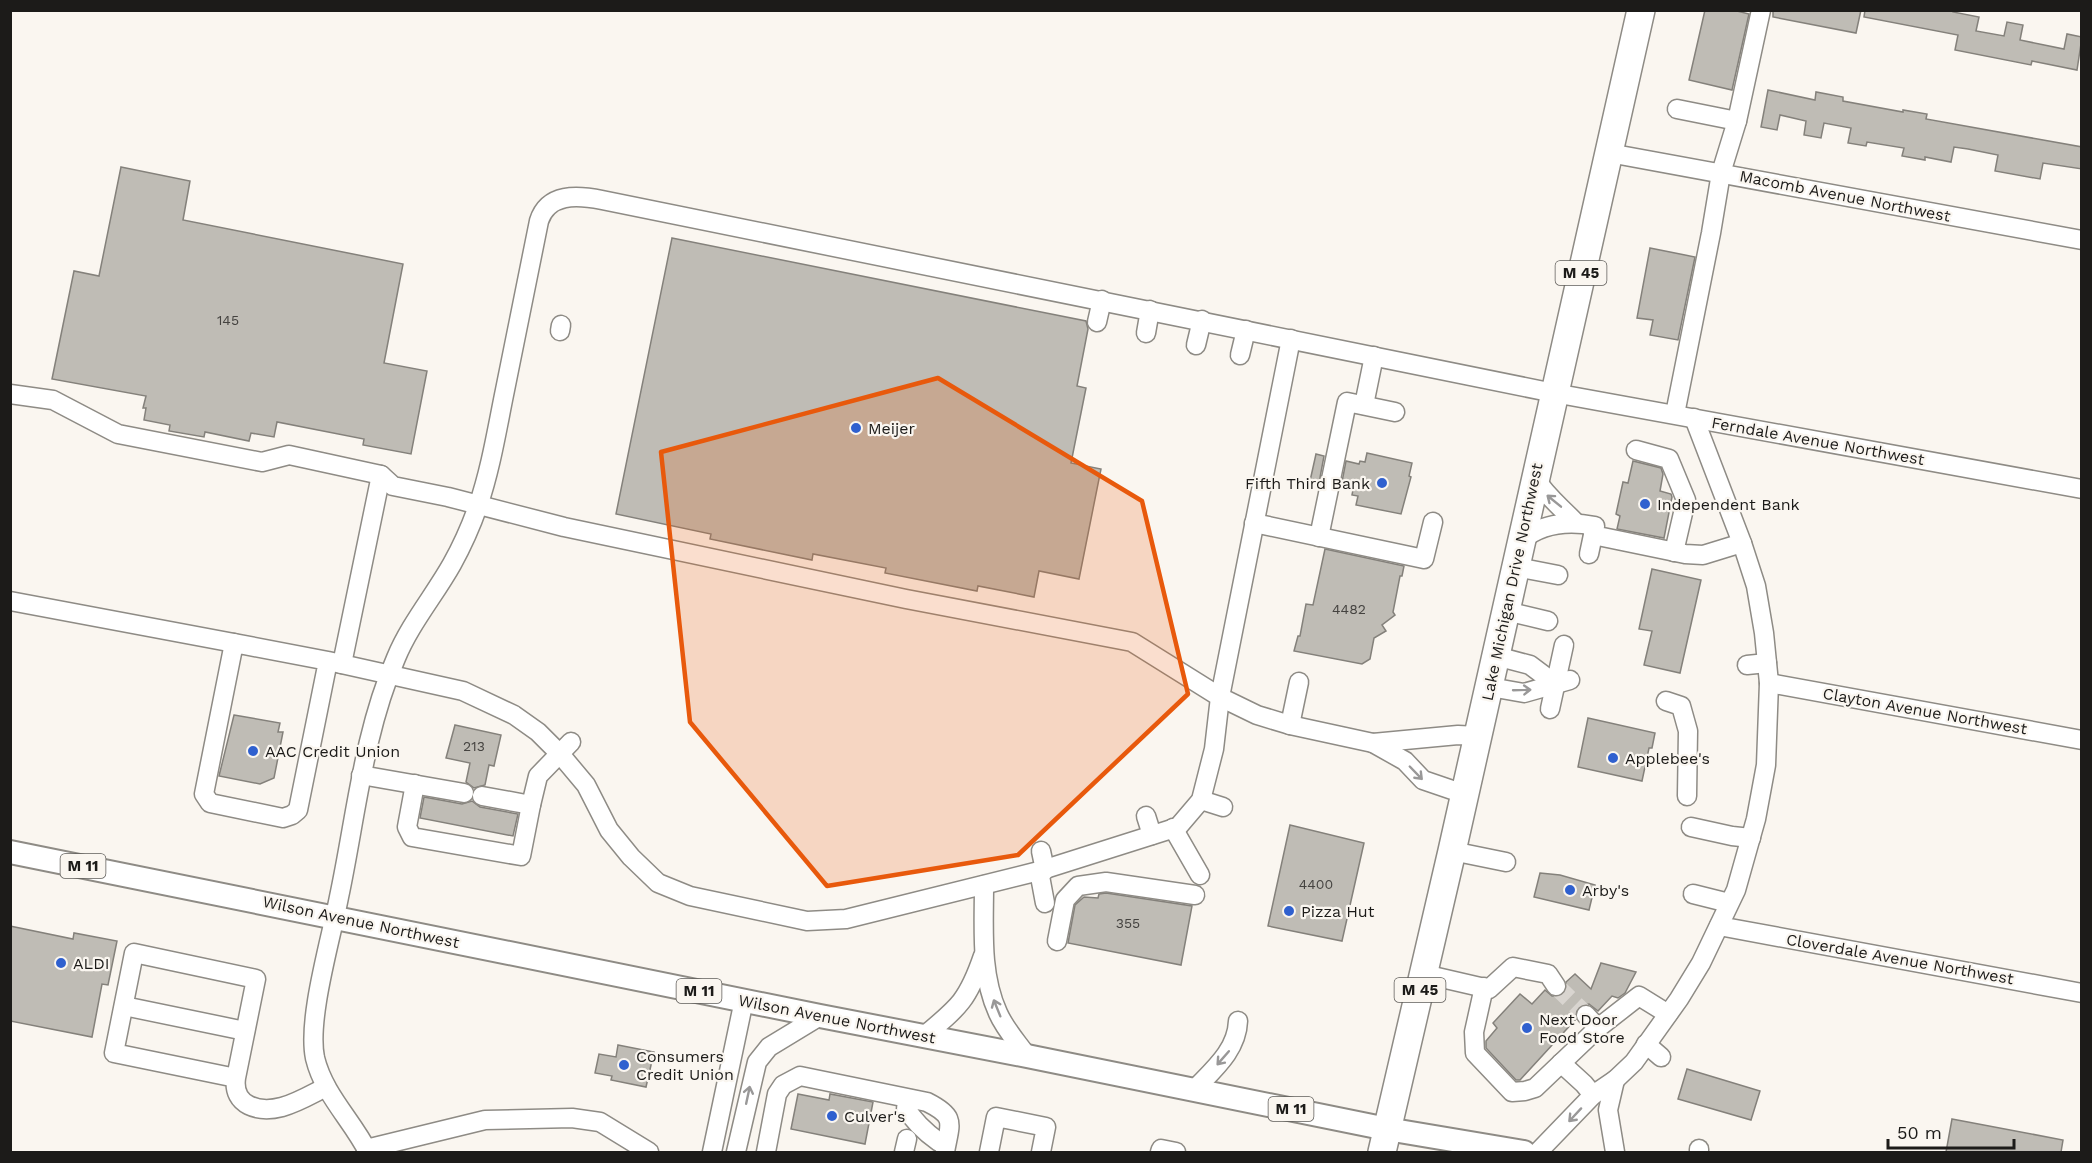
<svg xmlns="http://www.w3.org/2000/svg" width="2092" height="1163" font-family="'Work Sans',sans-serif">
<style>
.building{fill:#bfbcb5;stroke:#84817b;stroke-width:1.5}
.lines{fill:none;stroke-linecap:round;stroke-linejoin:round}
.minor-tunnel{stroke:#d9d5d0;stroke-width:18;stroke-dasharray:18 9;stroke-linecap:butt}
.minor-casing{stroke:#8e8b85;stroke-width:21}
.major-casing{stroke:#8e8b85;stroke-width:26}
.highway-casing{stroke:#8e8b85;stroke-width:30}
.minor{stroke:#fff;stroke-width:18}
.major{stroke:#fff;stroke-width:22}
.highway{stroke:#fff;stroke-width:27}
.oneway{stroke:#999898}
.marked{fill:#e8590c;fill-opacity:0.2;stroke:#e8590c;stroke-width:4.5;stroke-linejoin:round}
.poi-dot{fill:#2f60cf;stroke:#faf6f0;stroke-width:2}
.labels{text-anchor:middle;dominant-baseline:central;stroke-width:4.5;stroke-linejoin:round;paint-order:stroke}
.number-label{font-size:14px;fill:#454340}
.shield{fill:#faf6f0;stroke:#5f5d5a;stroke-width:1.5}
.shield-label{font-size:15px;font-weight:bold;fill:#1c1b19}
.street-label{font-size:16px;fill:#1c1b19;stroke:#faf6f0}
.poi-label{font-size:16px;fill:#1c1b19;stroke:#faf6f0;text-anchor:start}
</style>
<rect width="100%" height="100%" fill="#faf6f0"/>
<g class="building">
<polygon points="1705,10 1733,10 1749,14 1732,90 1689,80"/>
<polygon points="1773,10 1861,10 1856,33 1773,17"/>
<polygon points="1865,10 1953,10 1953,12 1979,17 1976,31 2004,36 2007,22 2023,25 2020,40 2064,49 2067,34 2082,37 2077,70 2032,61 2031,65 1955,50 1958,35 1864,17"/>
<polygon points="1768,90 1815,100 1816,92 1843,97 1843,101 1903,112 1903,110 1927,114 1926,119 2082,147 2082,169 2043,163 2040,179 1995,171 1998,155 1968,149 1954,147 1951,162 1925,157 1925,160 1902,156 1904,148 1867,142 1866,146 1848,143 1851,128 1824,123 1821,138 1804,135 1806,121 1780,115 1777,130 1761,127"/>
<polygon points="121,167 190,181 183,220 403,264 384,363 427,371 411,454 363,445 364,439 277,422 274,437 251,433 249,441 205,432 204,437 169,431 170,425 144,420 146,408 143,408 146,396 52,379 74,271 99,276"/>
<polygon points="672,238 1086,321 1088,329 1077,386 1086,388 1071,463 1101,469 1079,579 1039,571 1034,597 978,586 977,591 885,573 886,568 813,554 812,560 710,539 711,534 616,514"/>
<polygon points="1650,248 1695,257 1678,340 1650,335 1653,320 1637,318"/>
<polygon points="1367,453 1412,463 1409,476 1411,477 1401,514 1356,505 1358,496 1352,495 1353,490 1341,487 1346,461 1359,464 1360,461 1365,462"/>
<polygon points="1316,454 1324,456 1319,483 1310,481"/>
<polygon points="1633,461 1661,468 1663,474 1660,491 1671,494 1672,497 1664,538 1617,529 1620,516 1616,514 1623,482 1628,483"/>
<polygon points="1325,549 1404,566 1402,576 1400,576 1393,612 1395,615 1382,625 1386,631 1374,638 1370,659 1362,664 1294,651 1298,636 1300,636 1306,604 1313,605"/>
<polygon points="1652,569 1701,580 1680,673 1644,665 1652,631 1639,629"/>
<polygon points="234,715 280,723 278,732 283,732 274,778 260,784 219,776"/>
<polygon points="1588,718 1655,733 1652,748 1649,748 1642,781 1578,767"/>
<polygon points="455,725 501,735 494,766 489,765 485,785 474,788 466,782 470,763 446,758"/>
<polygon points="424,797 462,804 472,801 480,807 518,814 513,836 420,818"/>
<polygon points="1290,825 1364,843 1342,941 1268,926"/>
<polygon points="1540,873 1560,875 1595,885 1589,910 1534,897"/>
<polygon points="1106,893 1192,906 1181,965 1068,943 1075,905 1084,897 1098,898 1099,894"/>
<polygon points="10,926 73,939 74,933 117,941 108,985 102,984 92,1037 10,1021"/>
<polygon points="1601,963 1636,972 1625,993 1618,998 1612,996 1598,1011 1589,1004 1579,1006 1575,1012 1576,1019 1520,1080 1516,1080 1486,1048 1486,1041 1497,1028 1493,1023 1520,994 1532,1004 1545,990 1552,996 1562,996 1566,990 1566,982 1575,974 1591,989"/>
<polygon points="618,1045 654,1052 646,1087 611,1080 612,1076 595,1073 599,1054 616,1057"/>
<polygon points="1687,1069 1760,1091 1751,1120 1678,1099"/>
<polygon points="798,1094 829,1100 830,1094 873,1102 865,1144 791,1129"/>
<polygon points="1952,1119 2063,1140 2061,1152 1946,1152"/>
</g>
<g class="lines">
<polyline class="minor-tunnel" points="1556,986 1586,1015"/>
<g class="minor-casing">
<g id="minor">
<polyline points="1677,109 1737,121"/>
<polyline points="1609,153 2082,240"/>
<polyline points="1097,322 1102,300"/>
<polyline points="560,331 561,325"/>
<polyline points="1146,333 1150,310"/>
<polyline points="1291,339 1220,697 1257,715 1290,725 1373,743 1458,735 1478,736"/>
<polyline points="1196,345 1202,320"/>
<polyline points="1240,355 1246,330"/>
<polyline points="10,394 53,400 118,434 262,462 289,455 381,475 393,486 448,497 564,527 906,599 1132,642 1220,697 1214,749 1201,800 1178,827 1039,871 846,919 807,921 690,896 658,883 631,857 609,830 586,785 560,754 538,732 514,715 463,691 328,661 298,810 292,815 283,818 210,803 204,794 234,643 328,661"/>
<polyline points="1364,405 1374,356"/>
<polyline points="1675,414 1711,233 1721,173 1737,121 1761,10"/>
<polyline points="1636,450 1669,459 1686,500 1674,552"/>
<path d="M1535 478C1546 496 1561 507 1575 522"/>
<polyline points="1254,523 1424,559 1433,522"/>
<polyline points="1319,537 1347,402 1395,412"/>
<path d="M1521 541C1542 523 1569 521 1595 526L1593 535 1685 554 1703 555 1742 543"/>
<polyline points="1589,554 1593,535"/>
<polyline points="1516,567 1558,575"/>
<polyline points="10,601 234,643"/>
<polyline points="1506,611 1548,621"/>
<polyline points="1496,656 1530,665 1554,683"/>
<polyline points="342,664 381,475"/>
<polyline points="1747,665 1767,663"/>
<polyline points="1769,683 2082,740"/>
<polyline points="1490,687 1524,693 1570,680"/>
<polyline points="1666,701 1681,706 1688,731 1687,796"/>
<polyline points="1550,709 1564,645"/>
<polyline points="1290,725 1299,682"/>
<polyline points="1373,743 1405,761 1423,780 1464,794"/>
<polyline points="361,775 464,793"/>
<polyline points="415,784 407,827 412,837 521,856 531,805"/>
<polyline points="482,796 531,805 538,776 571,742"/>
<polyline points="1201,800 1223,807"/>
<polyline points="1146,816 1152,835"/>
<polyline points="1691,827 1732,836 1751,838"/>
<polyline points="1173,828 1200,875"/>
<polyline points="1041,851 1045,870"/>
<polyline points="1452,851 1506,862"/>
<polyline points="1039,871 1045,903"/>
<path d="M984 885C984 928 980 974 998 1013 1005 1029 1017 1042 1027 1056"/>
<polyline points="1693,894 1729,903"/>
<polyline points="1719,926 2082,993"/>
<polyline points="1057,941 1065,900 1078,886 1106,882 1195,895"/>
<polyline points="1424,974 1489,989 1513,967 1548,974 1556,986"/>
<polyline points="1484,987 1474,1032 1475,1053 1512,1092 1525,1091 1535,1088 1598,1028"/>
<polyline points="124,1006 245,1031"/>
<polyline points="1586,1015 1598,1028 1639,996 1668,1014"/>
<path d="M924 1036C959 1007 968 1000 983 956"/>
<polyline points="1646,1044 1661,1057"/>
<polyline points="1561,1063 1584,1084 1593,1095"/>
<path d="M236 1078 256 979 134 953 114 1053 236 1078C232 1106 259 1113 282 1107 297 1103 312 1094 326 1087"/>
<path d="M1195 1089C1214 1069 1237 1050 1238 1021"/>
<path d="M906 1108C914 1122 925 1132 939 1142"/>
<polyline points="366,1149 485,1120 572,1118 600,1122 649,1152"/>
<path d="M368 1152C352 1120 324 1095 315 1058 307 1019 331 939 339 897 356 817 363 734 396 658 410 624 434 596 452 564 462 546 471 526 478 506 491 468 497 429 505 390 516 334 528 277 539 221 548 193 577 195 602 200L1554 393 2082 489"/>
<polyline points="712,1152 744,1000"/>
<polyline points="736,1152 757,1062 769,1047 820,1016"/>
<path d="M766 1152 777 1094 783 1085 800 1076 927 1102C957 1117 950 1123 945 1152"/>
<polyline points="904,1152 907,1139"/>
<polyline points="989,1152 996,1117 1046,1127 1041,1152"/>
<polyline points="1160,1152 1161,1149 1176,1152"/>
<polyline points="1538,1152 1593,1095 1615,1080 1634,1062 1679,999 1701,963 1736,890 1756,819 1766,765 1769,683 1764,633 1756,586 1742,543 1694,418"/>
<polyline points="1615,1152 1608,1110 1615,1080"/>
<polyline points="1699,1152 1699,1149"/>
</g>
</g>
<g class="major-casing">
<polyline id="major" points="10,852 820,1016 1027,1056 1387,1129 1524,1152"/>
</g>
<g class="highway-casing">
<polyline id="highway" points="1382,1152 1452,851 1641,10"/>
</g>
<use href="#minor" class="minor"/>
<use href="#major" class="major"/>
<use href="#highway" class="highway"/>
</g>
<defs><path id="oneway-shaft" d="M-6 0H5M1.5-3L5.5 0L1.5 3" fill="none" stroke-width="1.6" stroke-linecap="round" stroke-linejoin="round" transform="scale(1.5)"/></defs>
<g class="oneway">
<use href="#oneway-shaft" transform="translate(1554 501) rotate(-141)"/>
<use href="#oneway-shaft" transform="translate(1522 690) rotate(-2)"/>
<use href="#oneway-shaft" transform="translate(1416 773) rotate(46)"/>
<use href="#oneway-shaft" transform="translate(997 1008) rotate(-112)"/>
<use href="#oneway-shaft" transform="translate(1223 1058) rotate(131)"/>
<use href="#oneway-shaft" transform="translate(748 1095) rotate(-78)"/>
<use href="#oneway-shaft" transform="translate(1575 1115) rotate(133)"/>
</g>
<path class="marked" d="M938 378 1142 501 1188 694 1018 855 827 886 690 722 661 452Z"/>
<g class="poi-dot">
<circle cx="856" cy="428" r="6"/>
<circle cx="1382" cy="483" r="6"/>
<circle cx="1645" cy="504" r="6"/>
<circle cx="253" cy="751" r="6"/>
<circle cx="1613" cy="758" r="6"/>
<circle cx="1570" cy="890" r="6"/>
<circle cx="1289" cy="911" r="6"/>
<circle cx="61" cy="963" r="6"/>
<circle cx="1527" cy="1028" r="6"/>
<circle cx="624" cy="1065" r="6"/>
<circle cx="832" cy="1116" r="6"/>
</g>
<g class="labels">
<g class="number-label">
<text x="228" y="320">145</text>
<text x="1349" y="609">4482</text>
<text x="474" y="746">213</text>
<text x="1316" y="884">4400</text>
<text x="1128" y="923">355</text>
</g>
<g class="shield">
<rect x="1555.5" y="261" width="51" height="24" rx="4.5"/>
<rect x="60.5" y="854" width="45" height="24" rx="4.5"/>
<rect x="1394.5" y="978" width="51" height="24" rx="4.5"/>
<rect x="676.5" y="979" width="45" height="24" rx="4.5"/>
<rect x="1268.5" y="1097" width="45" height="24" rx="4.5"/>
</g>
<g class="shield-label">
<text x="1581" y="273">M 45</text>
<text x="83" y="866">M 11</text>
<text x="1420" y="990">M 45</text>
<text x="699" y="991">M 11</text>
<text x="1291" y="1109">M 11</text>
</g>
<g class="street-label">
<text transform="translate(1845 196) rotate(11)">Macomb Avenue Northwest</text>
<text transform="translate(1818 441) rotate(10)">Ferndale Avenue Northwest</text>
<text transform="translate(1512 582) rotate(-78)">Lake Michigan Drive Northwest</text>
<text transform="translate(1925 711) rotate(10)">Clayton Avenue Northwest</text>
<text transform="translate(361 922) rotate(12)">Wilson Avenue Northwest</text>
<text transform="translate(1900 959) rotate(10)">Cloverdale Avenue Northwest</text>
<text transform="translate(837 1019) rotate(11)">Wilson Avenue Northwest</text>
</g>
<g class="poi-label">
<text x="868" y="428">Meijer</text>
<text x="1370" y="483" text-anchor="end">Fifth Third Bank</text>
<text x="1657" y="504">Independent Bank</text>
<text x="265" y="751">AAC Credit Union</text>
<text x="1625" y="758">Applebee's</text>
<text x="1582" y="890">Arby's</text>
<text x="1301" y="911">Pizza Hut</text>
<text x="73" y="963">ALDI</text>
<text x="1539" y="1019">Next Door<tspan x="1539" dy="18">Food Store</tspan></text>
<text x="636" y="1056">Consumers<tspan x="636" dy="18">Credit Union</tspan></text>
<text x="844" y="1116">Culver's</text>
</g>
</g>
<rect width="2092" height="1163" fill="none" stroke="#1c1b19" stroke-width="24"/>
<path d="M1888 1139v9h126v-9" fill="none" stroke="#1c1b19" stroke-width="3"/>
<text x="1897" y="1139" font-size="18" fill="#1c1b19" stroke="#faf6f0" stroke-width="4.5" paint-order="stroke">50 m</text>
</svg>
